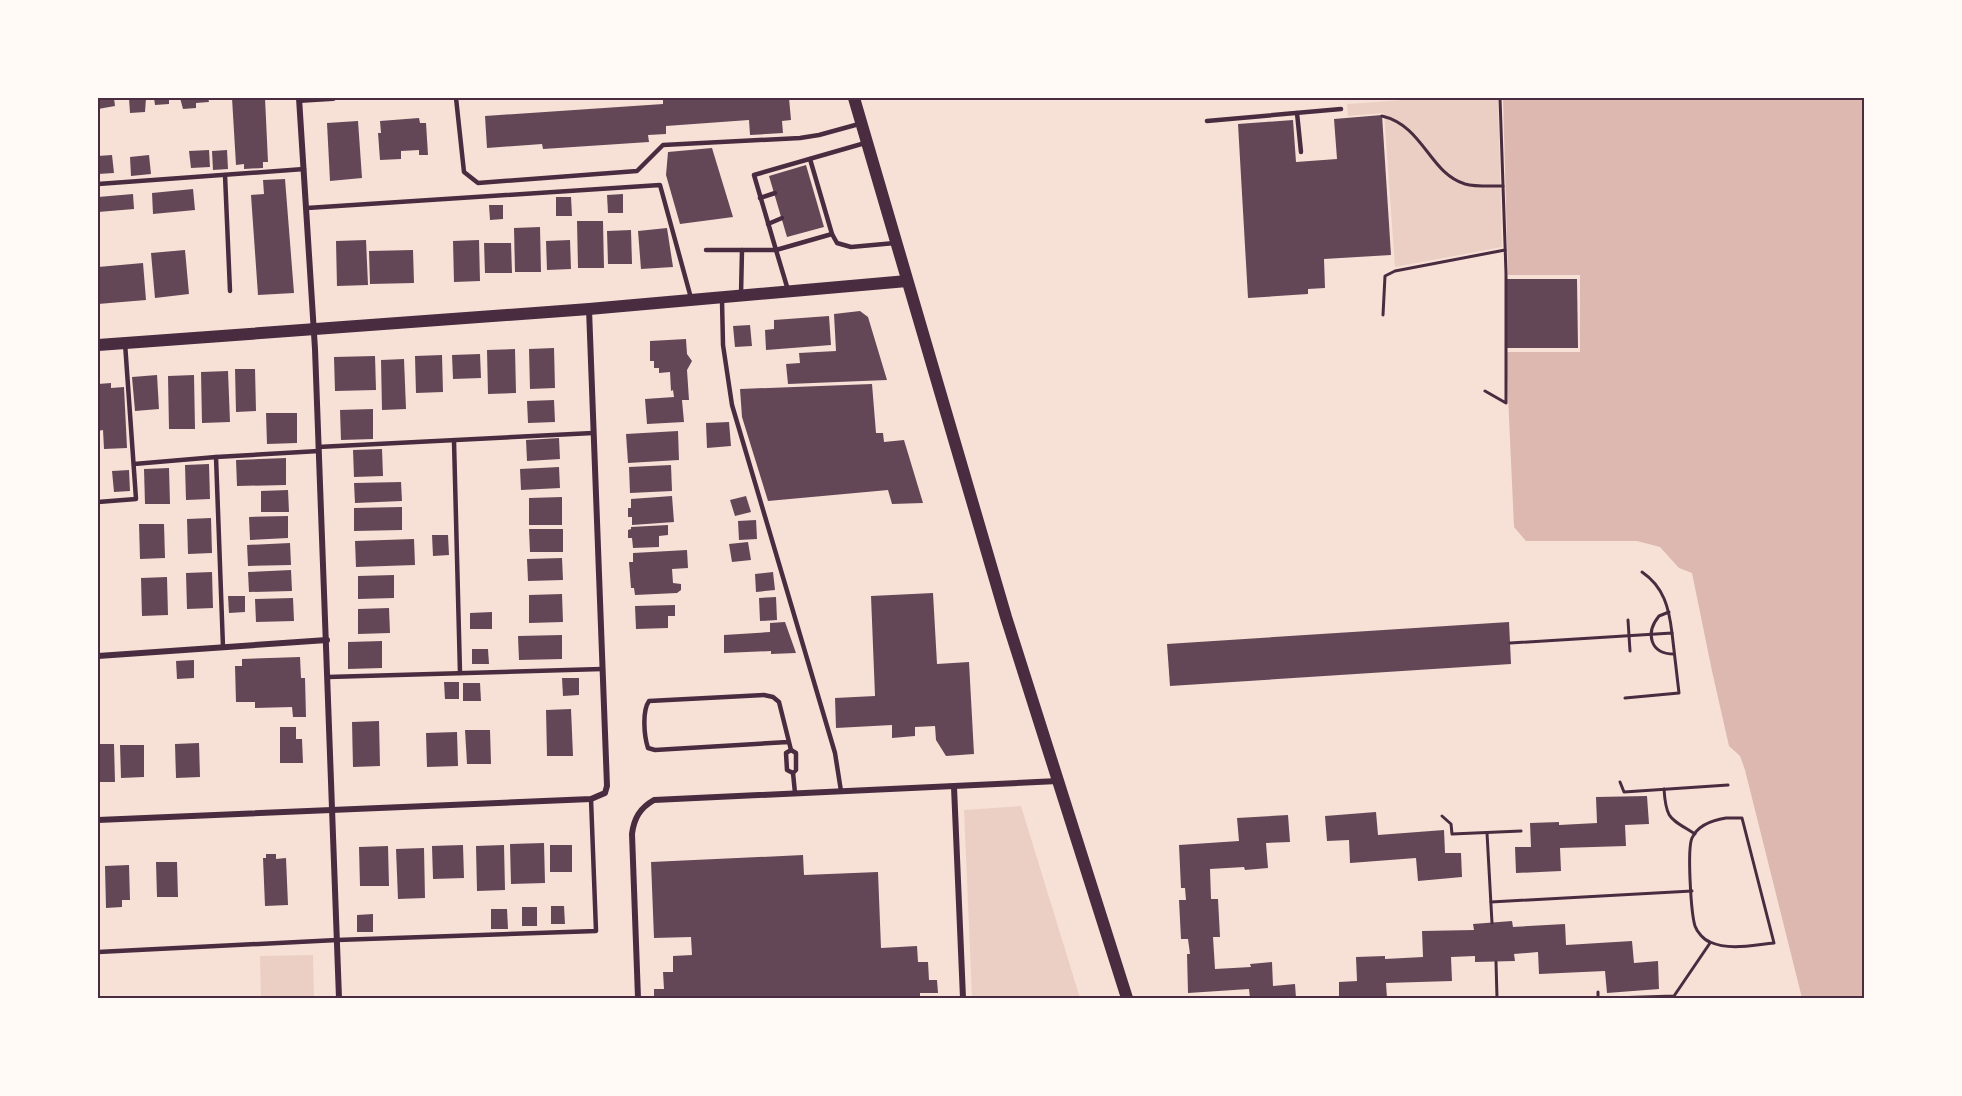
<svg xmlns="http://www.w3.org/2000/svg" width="1962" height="1096" font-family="Inter,sans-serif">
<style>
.green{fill:#ebcfc5}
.water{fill:#dcb8b0}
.building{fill:#644757}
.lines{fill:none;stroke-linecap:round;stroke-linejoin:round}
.path{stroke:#4a2c40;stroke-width:3}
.service{stroke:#4a2c40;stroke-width:4.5}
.minor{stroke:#4a2c40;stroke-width:6}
.secondary{stroke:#4a2c40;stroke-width:12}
.neatline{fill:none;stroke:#4a2c40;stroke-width:2}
</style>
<rect width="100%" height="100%" fill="#f7e1d7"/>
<g class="green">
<polygon points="1432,98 1498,98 1502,247 1395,267 1384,113 1348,116 1347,104"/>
<polygon points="1021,806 1080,998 1081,998 972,998 964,810"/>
<polygon points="313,955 314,998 261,998 260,956"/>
</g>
<polygon class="water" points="1503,98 1864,98 1864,998 1802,998 1745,770 1740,756 1729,746 1712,671 1692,573 1679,568 1660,547 1637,541 1526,541 1514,527 1506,352 1580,352 1580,275 1508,275"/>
<g class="building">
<polygon points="98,98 114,98 115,106 98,109"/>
<polygon points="129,98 146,98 145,112 130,113"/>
<polygon points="154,98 169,98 169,104 155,105"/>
<polygon points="180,98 208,98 209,102 196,103 196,108 183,109"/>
<polygon points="232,98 265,98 268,162 263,162 263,168 244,169 244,164 236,165"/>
<polygon points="663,98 789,98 791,120 782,121 783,133 750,135 749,120 666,126 666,134 648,135 649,142 543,149 542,144 487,148 485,116 663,104"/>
<polygon points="1382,115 1391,255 1324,259 1325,288 1308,289 1308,294 1248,298 1238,124 1293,120 1296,162 1337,159 1334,119"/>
<polygon points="419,118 420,123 426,123 428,155 419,155 419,150 401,151 401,159 380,160 378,133 381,133 380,121"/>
<polygon points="358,121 362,178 330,181 327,123"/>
<polygon points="712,148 733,217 680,224 666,175 668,152"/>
<polygon points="209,150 210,167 191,168 189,151"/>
<polygon points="227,150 228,169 213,170 212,151"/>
<polygon points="112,155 114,173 98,174 98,156"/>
<polygon points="149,155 151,174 131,176 130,157"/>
<polygon points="806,165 824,227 787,237 769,176"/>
<polygon points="285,179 294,293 258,295 251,195 264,194 263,180"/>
<polygon points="193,189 195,210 153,214 152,193"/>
<polygon points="133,194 134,209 98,212 98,197"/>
<polygon points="623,194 623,213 608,213 607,195"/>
<polygon points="556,197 571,197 572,216 556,216"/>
<polygon points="489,205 503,205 503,219 490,220"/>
<polygon points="577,221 603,221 604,268 578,268"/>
<polygon points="540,227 541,272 515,272 514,228"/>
<polygon points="667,228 673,267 641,269 638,231"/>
<polygon points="631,230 632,264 608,264 607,231"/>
<polygon points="366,240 368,285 337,286 336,241"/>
<polygon points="479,240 480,281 454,282 453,241"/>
<polygon points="570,240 571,269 547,270 546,241"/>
<polygon points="484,243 511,243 512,273 485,273"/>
<polygon points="185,250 189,294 155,298 151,253"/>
<polygon points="413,250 414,283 370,284 369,251"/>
<polygon points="143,263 146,300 98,304 98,267"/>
<polygon points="1507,279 1577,279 1578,348 1507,348"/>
<polygon points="860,311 868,317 887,380 788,384 786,364 800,363 799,353 836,351 834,314"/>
<polygon points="829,316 831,345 766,350 765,330 774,329 774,320"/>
<polygon points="750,325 752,346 735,347 733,326"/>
<polygon points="686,339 687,354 692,361 687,370 689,400 682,400 684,422 647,424 645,399 674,397 673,390 671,391 670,372 659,373 659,368 654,368 654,361 650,361 650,341"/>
<polygon points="554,348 555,388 530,389 529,349"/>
<polygon points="515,349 516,393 488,394 487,350"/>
<polygon points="480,354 481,378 453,379 452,355"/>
<polygon points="442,355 443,392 416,393 415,356"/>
<polygon points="375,356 376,390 335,391 334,357"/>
<polygon points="404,359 406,409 382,410 381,360"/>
<polygon points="235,369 255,369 256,411 236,412"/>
<polygon points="228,371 230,422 202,423 201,372"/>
<polygon points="157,375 159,409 135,411 132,377"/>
<polygon points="194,375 195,429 169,429 168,376"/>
<polygon points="111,383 111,388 124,387 127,448 104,449 103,430 98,431 98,384"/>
<polygon points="872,384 876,433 883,433 884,442 904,440 923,503 892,504 888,490 768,501 742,417 740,389"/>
<polygon points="554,400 555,422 528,423 527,401"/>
<polygon points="373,409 373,439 341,440 340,410"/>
<polygon points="266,413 297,413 297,443 267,444"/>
<polygon points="729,422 731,446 707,448 706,423"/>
<polygon points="678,431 679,460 628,463 626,434"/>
<polygon points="559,438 560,459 527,461 526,440"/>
<polygon points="382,449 383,476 354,477 353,450"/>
<polygon points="286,458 286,485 237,486 236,460"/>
<polygon points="209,464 210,499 186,500 185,465"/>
<polygon points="671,465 672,491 630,493 629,467"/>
<polygon points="559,467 560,488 521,490 520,469"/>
<polygon points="169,468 170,504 145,504 144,469"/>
<polygon points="129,470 130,491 114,492 112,471"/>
<polygon points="401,482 402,501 355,503 354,483"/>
<polygon points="288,490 289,512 261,512 261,491"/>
<polygon points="672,496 674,522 632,525 632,517 628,517 628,508 631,508 631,499"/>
<polygon points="746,496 751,512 735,516 730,500"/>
<polygon points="562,497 562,525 529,525 529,498"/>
<polygon points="402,507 402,530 354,531 354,508"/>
<polygon points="288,516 288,538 250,540 249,517"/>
<polygon points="211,518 212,553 188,554 187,519"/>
<polygon points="756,520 757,539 739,540 738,521"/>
<polygon points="139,524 164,524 165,558 140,559"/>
<polygon points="668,525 668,535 659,536 659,547 633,548 632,538 628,538 628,530 631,529 631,527"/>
<polygon points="529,529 563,529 563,552 530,552"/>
<polygon points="432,535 448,535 449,555 433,556"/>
<polygon points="414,539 415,565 356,567 355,541"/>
<polygon points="748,542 751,560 732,562 729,544"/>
<polygon points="290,543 291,565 248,566 247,545"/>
<polygon points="687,550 688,568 672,569 673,583 681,584 681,590 677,593 635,595 634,588 631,588 629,562 633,562 633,553"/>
<polygon points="562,558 563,580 528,581 527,559"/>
<polygon points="291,570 292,591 249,592 248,572"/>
<polygon points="212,572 213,608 187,609 186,573"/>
<polygon points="773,572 775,590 756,592 755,574"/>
<polygon points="394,575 394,598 358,599 358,576"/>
<polygon points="167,577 168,615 142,616 141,578"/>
<polygon points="933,593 937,664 969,662 974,754 946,756 936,740 935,726 915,727 915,736 892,738 892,725 836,728 835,698 875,696 871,596"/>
<polygon points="562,594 563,622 529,623 529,595"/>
<polygon points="228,596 245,596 245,612 229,613"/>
<polygon points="776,597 777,620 760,621 759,598"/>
<polygon points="293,598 294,621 256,622 255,599"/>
<polygon points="675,605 675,616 668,616 668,628 636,629 635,606"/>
<polygon points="389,608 390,633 358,634 358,609"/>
<polygon points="492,612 492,629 470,629 470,613"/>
<polygon points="785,622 796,653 771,654 771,651 724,653 724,635 770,632 770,623"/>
<polygon points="1509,622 1511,664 1170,686 1167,644"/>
<polygon points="562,635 562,659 519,660 518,636"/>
<polygon points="382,641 382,668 348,669 348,642"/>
<polygon points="472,649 488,649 489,664 472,664"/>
<polygon points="300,657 301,678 305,678 306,717 293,717 292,707 255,708 255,702 236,702 235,666 242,666 242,659"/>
<polygon points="194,660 194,678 177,679 176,661"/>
<polygon points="562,678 579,678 579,695 563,696"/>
<polygon points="444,682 459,682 459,699 445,699"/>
<polygon points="463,683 480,683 481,701 463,701"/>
<polygon points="571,709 573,756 547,756 546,710"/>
<polygon points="379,721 380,766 353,767 352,722"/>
<polygon points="280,727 296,727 296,739 302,739 303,763 280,763"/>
<polygon points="465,730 490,730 491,764 467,764"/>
<polygon points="457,732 458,766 427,767 426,733"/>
<polygon points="199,743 200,777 176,778 175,744"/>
<polygon points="98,744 114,744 115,782 98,782"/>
<polygon points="120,745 144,745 144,777 121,778"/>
<polygon points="1647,796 1649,824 1625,825 1626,846 1560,848 1561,871 1516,873 1515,847 1531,847 1530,823 1559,822 1559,825 1597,823 1596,797"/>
<polygon points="1376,812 1378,835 1444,830 1445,853 1461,853 1462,877 1418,881 1416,858 1350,863 1349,840 1327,841 1325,816"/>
<polygon points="1288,815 1290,842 1266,843 1268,868 1245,870 1244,867 1210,869 1211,899 1218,899 1220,937 1213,937 1215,969 1251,967 1250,964 1272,962 1273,986 1295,984 1296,998 1250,998 1249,989 1188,993 1187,954 1190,954 1188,939 1181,939 1179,900 1186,900 1185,888 1181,888 1179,845 1239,841 1237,818"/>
<polygon points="544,843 545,883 511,884 510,844"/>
<polygon points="463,845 464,878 433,879 432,846"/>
<polygon points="504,845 505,890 477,891 476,846"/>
<rect x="550" y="845" width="22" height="27"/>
<polygon points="388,846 389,886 360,886 359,847"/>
<polygon points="424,848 425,898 398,899 396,849"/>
<polygon points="266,854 276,854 276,859 286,858 288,905 265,906 263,858 266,858"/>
<polygon points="803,855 804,875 878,872 881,948 917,946 918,962 928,962 929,980 937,980 938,993 920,993 920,998 654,998 654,989 664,989 663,972 673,972 673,956 692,955 691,937 654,938 651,862"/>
<polygon points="156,862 177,862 178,897 157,897"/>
<polygon points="129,865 130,900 122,900 122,907 106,908 105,866"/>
<polygon points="551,906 564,906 565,924 551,924"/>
<rect x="522" y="907" width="15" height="19"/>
<polygon points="491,909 507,909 508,929 491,929"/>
<polygon points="373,914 373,932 357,932 357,915"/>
<polygon points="1512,921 1513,927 1565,924 1566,945 1632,941 1634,963 1658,961 1659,989 1607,993 1605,971 1539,974 1538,952 1514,954 1515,961 1475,962 1475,956 1451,957 1452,981 1386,983 1387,998 1339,998 1339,982 1357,981 1356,957 1385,956 1385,959 1423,957 1422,931 1474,930 1473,924"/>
</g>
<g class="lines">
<g class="path">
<path d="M1382 116C1424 126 1429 173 1465 184 1476 187 1490 186 1503 186"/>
<polyline points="1383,315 1385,276 1395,271 1505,250"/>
<polyline points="1485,391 1506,403 1506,273 1500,98"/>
<path d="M1642 572C1664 587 1669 608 1672 633"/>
<path d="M1669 612 1659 616C1645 633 1650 654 1674 654"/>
<polyline points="1628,620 1630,651"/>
<polyline points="1510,643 1672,633 1679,693 1625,698"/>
<polyline points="1620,782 1624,792 1728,785"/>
<path d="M1664 789C1666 820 1670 818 1695 834"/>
<polyline points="1442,816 1451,824 1452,834 1521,831"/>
<path d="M1726 818H1742L1774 943C1753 945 1730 951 1710 942 1704 940 1697 932 1695 926 1691 913 1687 849 1692 838 1698 825 1713 820 1726 818Z"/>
<polyline points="1487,833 1492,923"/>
<polyline points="1491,902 1692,891"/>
<polyline points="1496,962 1497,998"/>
<polyline points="1598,992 1598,998"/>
<polyline points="1612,998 1674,996 1710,943"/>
</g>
<g class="service">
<polyline points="456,98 464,172 478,183 637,171 663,145 800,138 819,135 859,124"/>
<polyline points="1297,113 1301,152"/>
<polyline points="1207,121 1341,109"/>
<polyline points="810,159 832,234 837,243 851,247 895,243"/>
<polyline points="225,175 230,291"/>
<polyline points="98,184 304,169"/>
<polyline points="760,198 775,193"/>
<polyline points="307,208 660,185 691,298"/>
<polyline points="768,224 782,218"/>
<polyline points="706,250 742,250"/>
<polyline points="788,290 776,250 832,234"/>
<polyline points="741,295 742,250 776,250 754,175 865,143"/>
<polyline points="722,300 723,345 732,405 835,753 841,791"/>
<polyline points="454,441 460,673"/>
<polyline points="318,447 593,433"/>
<polyline points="134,464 216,457"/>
<polyline points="98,502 136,499 125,343"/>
<polyline points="223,647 216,457 319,451"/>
<polyline points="328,677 602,669"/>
<path d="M788 742 655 750 648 748C644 736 642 711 649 701L764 695 773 697 779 702 791 750 796 753V770L793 773 795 793"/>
<polyline points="791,750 786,753 787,770 793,773"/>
<polyline points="98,952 337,940 596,931 591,799"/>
</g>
<g class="minor">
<polyline points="299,98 315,349 339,998"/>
<polyline points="300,100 333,98"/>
<polyline points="98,656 327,640"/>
<polyline points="954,787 963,998"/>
<polyline points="98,820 591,799 605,793 607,786 589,309"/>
<path d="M638 998 632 834C634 818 640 808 654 800L1058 781"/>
</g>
<g class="secondary">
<polyline points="854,98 1006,617 1127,998"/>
<polyline points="98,345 589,309 907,281"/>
</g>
</g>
<rect width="1962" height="1096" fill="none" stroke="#fffaf5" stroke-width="198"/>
<rect x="99" y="99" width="1764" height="898" class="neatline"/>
</svg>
